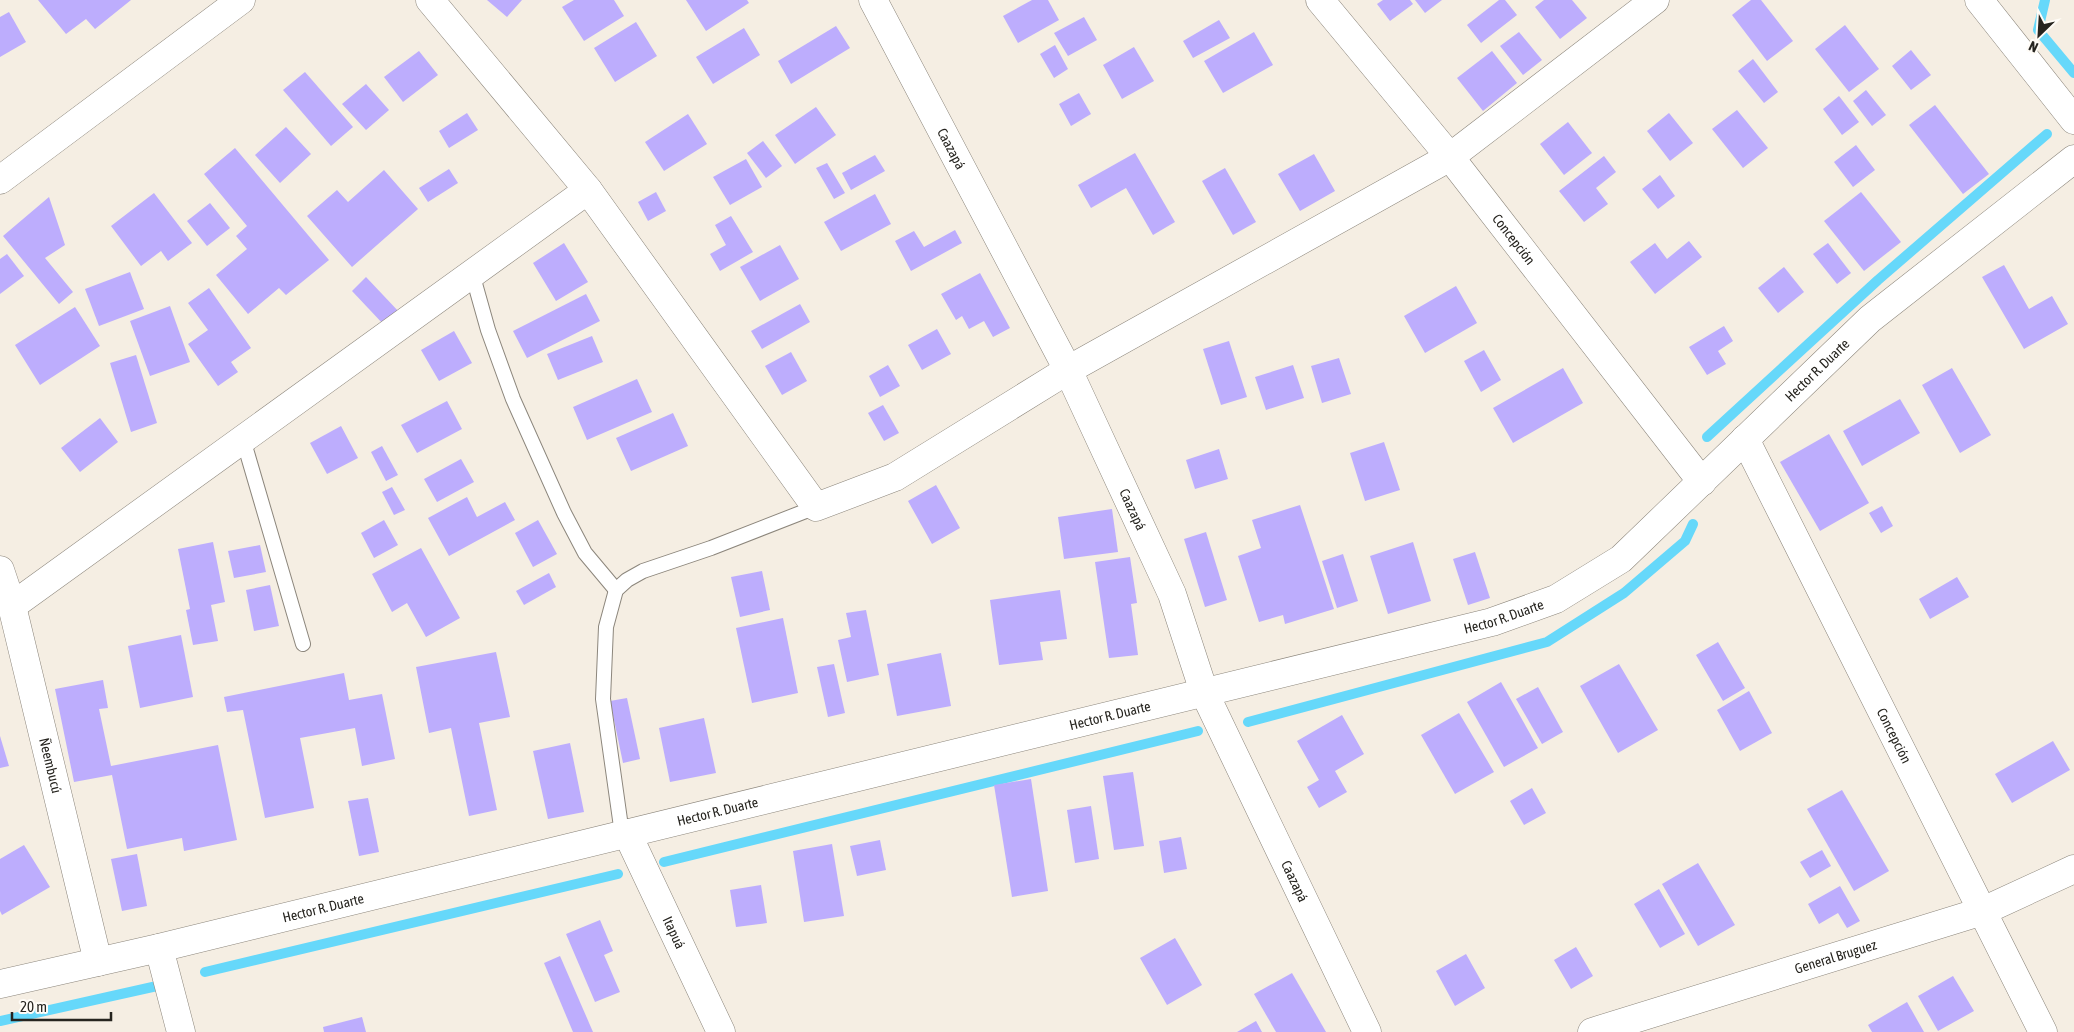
<svg xmlns="http://www.w3.org/2000/svg" width="2074" height="1032" font-family="'Asap Condensed',sans-serif">
<style>
.lines{fill:none;stroke-linecap:round;stroke-linejoin:round}
.stream{stroke:#66d8fa;stroke-width:10}
.building{fill:#bdadfd}
.service-casing{stroke:#8c867c;stroke-width:16}
.minor-casing{stroke:#8c867c;stroke-width:29}
.tertiary-casing{stroke:#8c867c;stroke-width:29}
.service{stroke:#fff;stroke-width:14}
.minor{stroke:#fff;stroke-width:28}
.tertiary{stroke:#fff;stroke-width:28}
.labels{text-anchor:middle;dominant-baseline:central;stroke-width:4.5;stroke-linejoin:round;paint-order:stroke}
.street-label{font-size:14px;fill:#26241f;stroke:#fffcf7}
</style>
<rect width="100%" height="100%" fill="#f5eee3"/>
<g class="lines">
<g class="stream">
<polyline points="2045,0 2038,30 2074,73"/>
<polyline points="1707,437 1878,280 2047,134"/>
<polyline points="1248,722 1547,642 1624,593 1685,541 1693,524"/>
<polyline points="664,862 1198,731"/>
<polyline points="205,972 618,874"/>
<polyline points="0,1021 157,986"/>
</g>
</g>
<g class="building">
<polygon points="38,0 131,0 95,29 86,19 66,34"/>
<polygon points="487,0 522,0 507,17"/>
<polygon points="574,0 614,0 624,16 584,41 562,7"/>
<polygon points="686,0 747,0 749,3 706,31"/>
<polygon points="1032,0 1048,0 1059,20 1018,43 1003,16"/>
<polygon points="1383,0 1410,0 1413,4 1390,21 1377,4"/>
<polygon points="1415,0 1442,0 1425,13"/>
<polygon points="1499,0 1505,0 1517,15 1481,43 1467,25"/>
<polygon points="1544,0 1572,0 1587,18 1560,39 1535,7"/>
<polygon points="1751,0 1761,0 1793,41 1767,61 1732,15"/>
<polygon points="9,12 26,42 0,57 0,17"/>
<polygon points="1084,17 1097,40 1068,56 1054,33"/>
<polygon points="1219,20 1230,38 1193,58 1183,41"/>
<polygon points="636,22 657,56 615,82 594,48"/>
<polygon points="1845,25 1879,69 1849,92 1815,49"/>
<polygon points="836,26 850,48 791,84 778,61"/>
<polygon points="744,28 760,55 713,84 696,57"/>
<polygon points="1254,32 1273,65 1223,93 1204,61"/>
<polygon points="1519,32 1542,60 1523,75 1500,46"/>
<polygon points="1055,45 1068,69 1054,78 1040,54"/>
<polygon points="1134,47 1154,81 1122,99 1103,65"/>
<polygon points="1911,50 1931,75 1911,90 1892,66"/>
<polygon points="419,51 438,75 403,102 384,77"/>
<polygon points="1492,51 1517,83 1483,111 1457,78"/>
<polygon points="1753,59 1778,92 1764,103 1738,71"/>
<polygon points="305,72 353,127 331,146 283,90"/>
<polygon points="366,84 389,110 366,130 342,104"/>
<polygon points="1866,90 1886,115 1872,126 1853,101"/>
<polygon points="1079,93 1091,114 1071,126 1059,104"/>
<polygon points="1839,96 1859,122 1842,135 1823,109"/>
<polygon points="1935,105 1989,174 1963,194 1909,125"/>
<polygon points="816,107 836,135 795,164 775,135"/>
<polygon points="1737,110 1768,148 1743,168 1712,129"/>
<polygon points="467,113 478,130 449,148 439,131"/>
<polygon points="1669,113 1693,143 1670,161 1647,131"/>
<polygon points="688,114 707,144 664,171 645,142"/>
<polygon points="1568,122 1592,153 1564,175 1540,144"/>
<polygon points="286,127 311,154 280,183 255,155"/>
<polygon points="763,141 782,166 766,178 747,153"/>
<polygon points="1856,145 1875,170 1853,187 1834,162"/>
<polygon points="235,148 329,260 286,295 279,288 248,314 216,275 247,249 236,236 247,226 204,174"/>
<polygon points="1135,153 1175,222 1153,235 1126,188 1091,208 1078,185"/>
<polygon points="1314,154 1335,191 1300,211 1278,174"/>
<polygon points="875,155 885,171 851,190 842,173"/>
<polygon points="1604,156 1616,172 1596,188 1608,204 1584,222 1559,191"/>
<polygon points="746,159 762,187 730,205 713,177"/>
<polygon points="827,163 845,193 834,199 816,168"/>
<polygon points="1225,168 1256,222 1233,235 1202,181"/>
<polygon points="449,169 458,183 428,202 419,188"/>
<polygon points="384,170 418,209 352,267 307,216 337,190 348,202"/>
<polygon points="1660,175 1675,196 1658,209 1642,189"/>
<polygon points="656,192 666,211 648,221 638,202"/>
<polygon points="1861,192 1901,242 1864,271 1824,221"/>
<polygon points="154,193 192,243 168,261 161,251 141,266 111,226"/>
<polygon points="875,194 891,224 841,251 824,222"/>
<polygon points="49,197 65,245 45,258 73,292 59,304 3,236"/>
<polygon points="210,203 230,228 207,246 187,221"/>
<polygon points="731,216 753,252 720,271 710,254 726,245 715,225"/>
<polygon points="955,230 962,243 911,271 895,241 914,231 924,247"/>
<polygon points="1689,241 1702,257 1655,294 1630,262 1655,243 1667,259"/>
<polygon points="564,243 588,282 556,301 533,263"/>
<polygon points="1828,243 1851,273 1837,284 1813,254"/>
<polygon points="780,245 799,279 760,301 740,267"/>
<polygon points="7,254 24,276 0,294 0,259"/>
<polygon points="2004,265 2029,309 2052,296 2068,324 2024,349 1982,277"/>
<polygon points="1784,267 1804,292 1778,313 1758,288"/>
<polygon points="130,272 144,309 99,326 85,289"/>
<polygon points="980,273 1010,328 993,337 984,321 969,329 962,316 956,320 941,294"/>
<polygon points="366,277 400,313 385,326 352,291"/>
<polygon points="1456,286 1477,323 1425,353 1404,316"/>
<polygon points="209,288 251,348 231,362 238,372 218,386 188,344 208,330 188,303"/>
<polygon points="586,294 600,321 527,358 513,331"/>
<polygon points="800,304 810,322 762,349 751,331"/>
<polygon points="170,306 190,362 150,376 130,321"/>
<polygon points="75,307 100,346 40,385 15,345"/>
<polygon points="1724,326 1733,341 1718,351 1726,364 1707,375 1689,347"/>
<polygon points="937,329 951,354 922,370 908,345"/>
<polygon points="454,331 472,363 439,381 421,350"/>
<polygon points="592,336 603,362 558,380 547,354"/>
<polygon points="1229,341 1247,397 1221,405 1203,349"/>
<polygon points="1484,350 1501,380 1481,392 1464,361"/>
<polygon points="791,352 807,381 782,395 765,366"/>
<polygon points="136,355 157,423 131,432 110,363"/>
<polygon points="1339,358 1351,394 1322,403 1311,366"/>
<polygon points="888,365 900,386 880,397 869,376"/>
<polygon points="1293,365 1304,398 1266,410 1255,377"/>
<polygon points="1563,368 1583,403 1513,443 1493,408"/>
<polygon points="1952,368 1991,435 1960,453 1922,385"/>
<polygon points="637,379 652,412 587,440 573,407"/>
<polygon points="1900,399 1920,433 1862,466 1843,431"/>
<polygon points="447,401 462,429 417,453 401,425"/>
<polygon points="883,405 899,433 884,441 868,413"/>
<polygon points="673,413 688,446 631,471 616,438"/>
<polygon points="100,418 118,442 80,472 61,448"/>
<polygon points="341,426 358,458 327,474 310,443"/>
<polygon points="1829,434 1869,503 1820,531 1780,462"/>
<polygon points="1384,442 1400,490 1365,501 1350,453"/>
<polygon points="382,446 398,475 386,481 371,452"/>
<polygon points="1219,449 1228,479 1195,489 1186,460"/>
<polygon points="461,459 474,482 437,502 424,479"/>
<polygon points="936,485 960,528 932,544 908,501"/>
<polygon points="392,487 405,510 394,515 382,492"/>
<polygon points="467,497 477,517 505,502 515,520 449,556 428,518"/>
<polygon points="1300,505 1334,609 1285,624 1283,615 1259,622 1238,556 1261,548 1252,520"/>
<polygon points="1882,506 1893,526 1881,533 1869,513"/>
<polygon points="1112,509 1118,552 1064,559 1058,517"/>
<polygon points="384,520 398,545 374,558 361,533"/>
<polygon points="538,520 557,554 533,567 515,533"/>
<polygon points="1206,532 1227,600 1205,607 1184,539"/>
<polygon points="213,542 225,602 211,605 218,641 193,645 186,610 190,609 178,549"/>
<polygon points="1413,542 1431,601 1388,614 1370,556"/>
<polygon points="260,545 266,572 234,578 228,551"/>
<polygon points="421,548 460,618 426,637 407,603 392,612 372,574"/>
<polygon points="1475,552 1490,598 1468,605 1453,559"/>
<polygon points="1343,554 1358,601 1337,608 1322,561"/>
<polygon points="1130,557 1137,603 1131,604 1138,655 1109,658 1095,562"/>
<polygon points="762,571 770,610 740,617 731,577"/>
<polygon points="549,573 556,587 524,605 516,591"/>
<polygon points="1957,577 1969,597 1930,619 1919,599"/>
<polygon points="270,585 279,626 254,631 246,590"/>
<polygon points="1060,590 1067,639 1040,642 1043,660 999,665 990,600"/>
<polygon points="866,610 879,675 847,682 838,640 851,637 846,613"/>
<polygon points="783,618 798,693 752,703 736,628"/>
<polygon points="181,635 193,697 140,708 128,646"/>
<polygon points="1718,642 1745,688 1723,701 1696,655"/>
<polygon points="496,652 510,717 479,723 497,810 469,816 451,728 429,733 416,667"/>
<polygon points="941,653 951,706 897,716 887,664"/>
<polygon points="834,664 845,713 828,717 817,667"/>
<polygon points="1619,664 1658,730 1618,753 1580,686"/>
<polygon points="344,673 349,700 382,694 395,759 362,766 355,728 300,738 314,808 265,818 243,710 227,712 224,697"/>
<polygon points="103,680 108,708 99,709 111,766 218,745 237,840 184,851 182,838 127,849 112,775 74,782 55,689"/>
<polygon points="1501,682 1538,748 1504,767 1467,702"/>
<polygon points="1538,687 1563,732 1542,744 1516,699"/>
<polygon points="1749,691 1772,733 1740,751 1717,710"/>
<polygon points="627,698 640,759 623,763 610,701"/>
<polygon points="1459,713 1494,772 1455,794 1421,735"/>
<polygon points="1342,715 1364,754 1335,771 1347,792 1319,808 1307,787 1319,780 1297,741"/>
<polygon points="704,718 716,773 670,782 659,728"/>
<polygon points="0,736 9,766 0,768"/>
<polygon points="2053,741 2070,770 2012,803 1995,774"/>
<polygon points="570,743 584,812 548,819 533,751"/>
<polygon points="1133,772 1144,846 1114,850 1103,776"/>
<polygon points="1031,779 1048,891 1012,897 994,785"/>
<polygon points="1532,788 1546,813 1524,825 1510,801"/>
<polygon points="1842,790 1889,871 1854,891 1807,809"/>
<polygon points="368,798 379,852 359,856 348,801"/>
<polygon points="1091,806 1099,859 1075,863 1067,810"/>
<polygon points="1181,837 1187,869 1164,873 1159,841"/>
<polygon points="880,840 886,870 857,876 850,846"/>
<polygon points="832,844 844,916 804,922 793,851"/>
<polygon points="24,845 50,887 2,915 0,911 0,859"/>
<polygon points="1822,850 1831,866 1810,878 1800,862"/>
<polygon points="137,854 147,906 122,911 111,859"/>
<polygon points="1698,863 1735,925 1698,946 1662,884"/>
<polygon points="761,885 767,923 736,927 730,890"/>
<polygon points="1840,886 1860,921 1847,928 1838,913 1819,924 1808,904"/>
<polygon points="1659,889 1685,934 1660,948 1634,904"/>
<polygon points="600,920 613,951 604,955 620,992 595,1002 566,934"/>
<polygon points="1175,938 1202,985 1167,1005 1140,958"/>
<polygon points="1576,947 1593,976 1571,989 1554,960"/>
<polygon points="1466,954 1485,988 1455,1006 1436,971"/>
<polygon points="560,956 593,1032 573,1032 544,963"/>
<polygon points="1292,973 1326,1032 1276,1032 1254,994"/>
<polygon points="1953,976 1974,1011 1938,1031 1918,996"/>
<polygon points="1907,1002 1924,1032 1872,1032 1868,1025"/>
<polygon points="362,1017 366,1032 324,1032 323,1027"/>
<polygon points="1256,1021 1262,1032 1237,1032"/>
</g>
<g class="lines">
<g class="service-casing">
<g id="service">
<polyline points="472,273 488,330 513,399 564,513 585,553 616,590"/>
<polyline points="243,439 303,644"/>
<polyline points="622,834 603,699 606,627 616,590 627,580 643,571 711,548 816,507"/>
</g>
</g>
<g class="minor-casing">
<g id="minor">
<polyline points="430,0 588,190 816,507 895,477 1068,370 1450,157 1655,0"/>
<path id="s1" d="M873 0 1068 370 1172 594 1204 692 1367 1032"/>
<path id="s2" d="M1320 0 1450 157 1702 482"/>
<polyline points="1979,0 2074,120"/>
<polyline points="0,180 241,0"/>
<path id="s3" d="M1745 439 2043 1032"/>
<path id="s4" d="M0 570 12 606 98 962"/>
<polyline points="12,606 588,190"/>
<path id="s5" d="M627 833 721 1032"/>
<polyline points="159,948 181,1032"/>
<path id="s6" d="M1592 1032 1983 911 2074 869"/>
</g>
</g>
<g class="tertiary-casing">
<g id="tertiary">
<path id="s7" d="M0 984 159 948 1492 622 1556 599 1621 559 1870 319 2074 159"/>
</g>
</g>
<use href="#service" class="service"/>
<use href="#minor" class="minor"/>
<use href="#tertiary" class="tertiary"/>
</g>
<g class="labels">
<g class="street-label">
<text stroke="none"><textPath href="#s1" startOffset="168">Caazapá</textPath></text>
<text stroke="none"><textPath href="#s2" startOffset="308">Concepción</textPath></text>
<text stroke="none"><textPath href="#s7" startOffset="1952">Hector R. Duarte</textPath></text>
<text stroke="none"><textPath href="#s1" startOffset="572">Caazapá</textPath></text>
<text stroke="none"><textPath href="#s7" startOffset="1548">Hector R. Duarte</textPath></text>
<text stroke="none"><textPath href="#s7" startOffset="1142">Hector R. Duarte</textPath></text>
<text stroke="none"><textPath href="#s3" startOffset="332">Concepción</textPath></text>
<text stroke="none"><textPath href="#s4" startOffset="202">Ñeembucú</textPath></text>
<text stroke="none"><textPath href="#s7" startOffset="738">Hector R. Duarte</textPath></text>
<text stroke="none"><textPath href="#s1" startOffset="978">Caazapá</textPath></text>
<text stroke="none"><textPath href="#s7" startOffset="332">Hector R. Duarte</textPath></text>
<text stroke="none"><textPath href="#s5" startOffset="110">Itapuá</textPath></text>
<text stroke="none"><textPath href="#s6" startOffset="255">General Bruguez</textPath></text>
</g>
</g>
<g transform="translate(2039 35) rotate(205)" stroke="#fffcf7" stroke-width="4" paint-order="stroke">
<path d="M0-4L9 19L0 12L-9 19Z" fill="#26241f"/>
<text y="-8" font-size="14" font-weight="bold" text-anchor="middle" fill="#26241f">N</text>
</g>
<path d="M12 1012v8h99v-8" fill="none" stroke="#26241f" stroke-width="2.5"/>
<text x="20" y="1012" font-size="15" fill="#26241f" stroke="#fffcf7" stroke-width="4" paint-order="stroke">20 m</text>
</svg>
